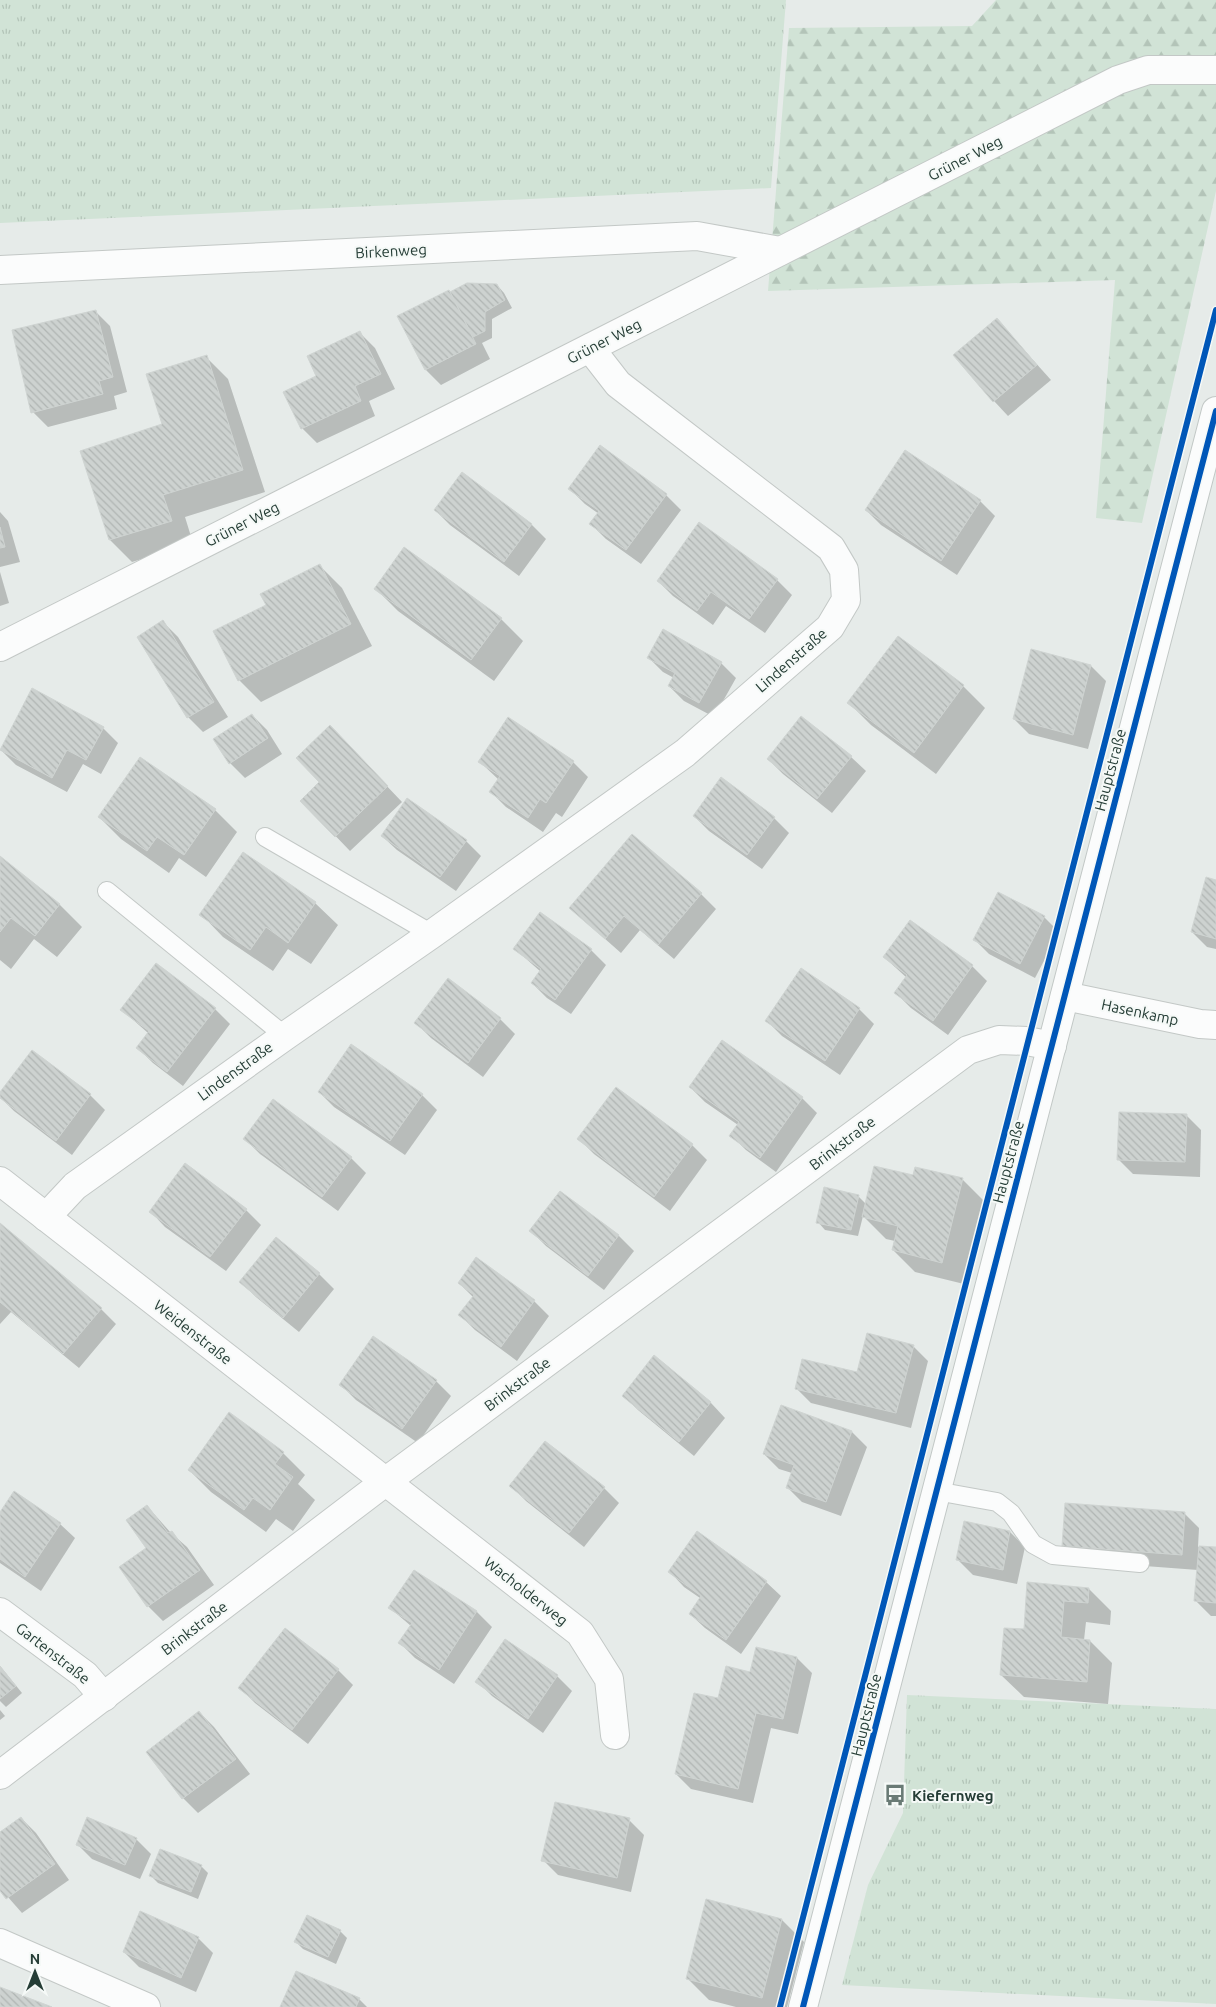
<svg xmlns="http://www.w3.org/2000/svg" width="1216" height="2007" font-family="Ubuntu,sans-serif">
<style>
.grass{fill:url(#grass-tufts)}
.forest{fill:url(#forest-firs)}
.shadow{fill:#0003}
.building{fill:url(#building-back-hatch);stroke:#cfd4d2}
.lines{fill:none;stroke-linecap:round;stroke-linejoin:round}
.lane-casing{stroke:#c3c8c6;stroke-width:20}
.street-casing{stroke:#c3c8c6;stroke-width:30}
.secondary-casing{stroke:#c2c8c6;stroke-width:30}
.lane{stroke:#fbfcfc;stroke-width:18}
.street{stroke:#fbfcfc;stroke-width:28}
.secondary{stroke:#fbfcfc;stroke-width:28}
.cycleway-casing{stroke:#f5f9f7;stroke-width:9}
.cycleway{stroke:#0057b8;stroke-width:6}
.labels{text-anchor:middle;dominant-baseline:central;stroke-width:4;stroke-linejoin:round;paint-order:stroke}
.street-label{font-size:15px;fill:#253d36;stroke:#f5f9f7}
.poi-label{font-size:15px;font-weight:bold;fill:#253d36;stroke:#f5f9f7;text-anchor:start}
</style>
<defs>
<pattern id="grass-tufts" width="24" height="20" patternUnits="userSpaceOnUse" patternTransform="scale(1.25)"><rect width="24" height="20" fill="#d1e3d6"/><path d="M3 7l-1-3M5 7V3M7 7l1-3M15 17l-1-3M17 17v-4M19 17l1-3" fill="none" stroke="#b3c4b8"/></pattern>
<pattern id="forest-firs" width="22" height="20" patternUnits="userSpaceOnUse" patternTransform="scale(1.25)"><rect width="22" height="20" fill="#d1e3d6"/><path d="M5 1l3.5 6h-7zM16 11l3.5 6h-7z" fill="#b3c4b8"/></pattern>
<pattern id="building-back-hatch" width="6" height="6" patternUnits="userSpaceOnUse" patternTransform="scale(1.25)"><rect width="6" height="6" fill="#cdd2d0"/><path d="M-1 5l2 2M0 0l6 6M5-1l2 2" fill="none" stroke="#b0b5b3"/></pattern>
</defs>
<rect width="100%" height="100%" fill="#e6ebe9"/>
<g class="grass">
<polygon points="0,0 786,0 771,188 0,223"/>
<polygon points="907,1695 1216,1709 1216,2004 842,1985 868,1885 903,1813"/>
</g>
<polygon class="forest" points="996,0 1216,0 1216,191 1142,523 1096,518 1115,280 768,291 789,28 972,26"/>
<g class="shadow">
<polygon points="468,284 497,285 504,293 512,308 492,319 492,338 482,343 490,359 441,385 426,370 399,316"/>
<polygon points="95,311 110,326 127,392 114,396 117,409 48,427 33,412"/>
<polygon points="997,320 1051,380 1008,416 994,401"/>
<polygon points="360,333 375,348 395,389 369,401 375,416 317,443 302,428 318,376"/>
<polygon points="206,357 228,379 265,492 185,517 193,543 132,562 110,540 82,452 164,425"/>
<polygon points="601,447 666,495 681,510 641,564 606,539 591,524 599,514 585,504 570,489"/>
<polygon points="905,452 980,501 995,516 957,575 881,525 866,510"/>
<polygon points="435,510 531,524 546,539 519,576 450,525"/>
<polygon points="0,512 8,521 20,562 0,567"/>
<polygon points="699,524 777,580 792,595 765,633 726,606 713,625 673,596 658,581"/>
<polygon points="320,566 342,588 372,646 261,702 239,680 267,605"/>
<polygon points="0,572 9,603 0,606"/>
<polygon points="376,589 501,619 523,641 494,681 398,611"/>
<polygon points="163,622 178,637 228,717 203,732 188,717"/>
<polygon points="898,637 963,686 985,708 936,774 871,725 849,703"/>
<polygon points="648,657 721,663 736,678 714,717 684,701 669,686 674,678 663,672"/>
<polygon points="1091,666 1106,681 1088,749 1029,734 1014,719"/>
<polygon points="252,715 267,730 282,754 245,778 230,763"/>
<polygon points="508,719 573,762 588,777 562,817 556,813 543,832 506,807 491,792 499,780 480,762"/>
<polygon points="103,728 118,743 101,774 83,764 67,792 16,765 1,750"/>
<polygon points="345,742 402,802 350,851 302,801 321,782"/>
<polygon points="851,757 866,771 832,813 783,774 768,759"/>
<polygon points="721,779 774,818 789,833 762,869 709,831 694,816"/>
<polygon points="215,810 237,832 206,877 179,858 169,873 121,839 99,817"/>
<polygon points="382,836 466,841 481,856 456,891 397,850"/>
<polygon points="243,854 315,903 338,925 311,964 288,949 273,971 223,937 201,914"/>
<polygon points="0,858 59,904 82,927 57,957 34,939 11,969 0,960"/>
<polygon points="1216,881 1216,949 1207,947 1192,932"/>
<polygon points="701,894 716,909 674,959 640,930 621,953 570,908"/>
<polygon points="540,914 591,950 606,965 571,1014 547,998 532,983 541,972 515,949"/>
<polygon points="1044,917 1059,932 1035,978 989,954 974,939"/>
<polygon points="884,957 972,966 987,981 948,1035 911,1008 896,993 907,978"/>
<polygon points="157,964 215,1009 230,1024 183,1086 153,1063 138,1048 148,1033 122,1010"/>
<polygon points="448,980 500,1019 515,1034 483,1077 431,1038 416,1023"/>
<polygon points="859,1009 874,1024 840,1075 782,1036 767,1021"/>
<polygon points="722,1042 802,1098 817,1113 776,1172 746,1150 731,1135 738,1125 705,1102 690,1087"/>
<polygon points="32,1051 90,1095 105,1110 72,1155 14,1111 0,1097 0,1095"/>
<polygon points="616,1089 692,1145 707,1160 670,1211 594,1154 579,1139"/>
<polygon points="319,1092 422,1095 437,1110 405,1155 334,1107"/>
<polygon points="273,1101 351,1158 366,1173 338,1211 260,1154 245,1139"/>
<polygon points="1186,1115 1201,1130 1200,1177 1133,1174 1118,1159"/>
<polygon points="914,1177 962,1179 984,1201 964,1284 915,1272 893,1250 895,1241 886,1239 863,1216 858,1236 825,1230 818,1222 858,1196 866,1204"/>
<polygon points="561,1192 619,1236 634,1251 604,1290 546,1246 531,1231"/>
<polygon points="246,1210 261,1225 226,1271 165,1227 151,1212"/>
<polygon points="0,1225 101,1309 116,1324 79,1368 11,1312 0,1324"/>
<polygon points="276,1239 319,1274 334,1289 299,1332 256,1297 241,1282"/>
<polygon points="476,1259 534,1301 549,1316 517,1361 475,1330 460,1315 473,1297 459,1283"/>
<polygon points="913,1346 928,1361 911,1428 811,1403 796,1388 858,1374"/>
<polygon points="655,1357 711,1403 725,1418 694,1456 638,1410 623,1395"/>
<polygon points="436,1381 451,1396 418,1443 356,1400 341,1385"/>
<polygon points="852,1432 867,1447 841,1516 802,1502 787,1487 792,1473 779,1469 764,1454"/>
<polygon points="283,1453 305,1475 298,1484 315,1500 293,1531 276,1519 266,1532 211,1492 189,1470"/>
<polygon points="511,1486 604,1488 619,1503 584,1547 526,1501"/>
<polygon points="147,1506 171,1533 187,1547 214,1585 163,1621 148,1606 120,1568 148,1548"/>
<polygon points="1184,1513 1199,1528 1198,1547 1216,1548 1216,1616 1211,1616 1196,1601 1198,1570 1078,1561 1063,1546"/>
<polygon points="0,1514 60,1524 75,1538 41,1591 0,1563"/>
<polygon points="1010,1532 1025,1547 1017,1584 973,1575 958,1560"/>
<polygon points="414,1571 477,1612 492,1627 454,1684 415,1658 400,1643 411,1626 390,1608"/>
<polygon points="670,1572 766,1582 781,1596 741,1654 705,1628 690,1614 700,1598 684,1587"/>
<polygon points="1029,1584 1089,1589 1111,1611 1110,1625 1086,1622 1084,1640 1090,1641 1112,1663 1108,1704 1024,1697 1001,1675 1025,1631"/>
<polygon points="757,1648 797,1658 812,1673 798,1734 771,1728 753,1803 691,1789 676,1774 719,1700 751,1674"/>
<polygon points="0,1666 22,1693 6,1707 0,1701"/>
<polygon points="338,1670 353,1685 308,1744 255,1703 240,1688"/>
<polygon points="557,1676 572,1691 543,1733 492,1696 477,1681"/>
<polygon points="0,1710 5,1716 0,1720"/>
<polygon points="199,1712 214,1727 250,1774 198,1813 183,1798 147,1752"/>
<polygon points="21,1818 36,1833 69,1880 22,1913 0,1888 0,1833"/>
<polygon points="629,1820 644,1835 631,1892 558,1875 543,1860"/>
<polygon points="136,1839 151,1854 140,1879 92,1859 77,1844"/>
<polygon points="201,1866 208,1873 198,1899 158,1883 151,1876"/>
<polygon points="782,1920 804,1942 787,2007 736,2007 709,2000 687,1978"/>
<polygon points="340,1931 347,1938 336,1964 303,1949 296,1942"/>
<polygon points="198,1938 213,1953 196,1992 139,1967 124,1952"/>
<polygon points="359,1999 367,2007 282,2007"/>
</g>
<g class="building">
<polygon points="467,283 497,284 505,300 485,312 485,331 473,337 450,292"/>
<polygon points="449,290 476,344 425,370 397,316"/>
<polygon points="96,310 113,377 99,381 103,394 31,413 12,330"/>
<polygon points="997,318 1037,365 993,402 953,355"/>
<polygon points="360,331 381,374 355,386 361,401 301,429 283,392 316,376 307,356"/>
<polygon points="207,355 243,470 163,495 172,521 109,540 80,451 162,424 146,374"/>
<polygon points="600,445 667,494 626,550 589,524 599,511 568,489"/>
<polygon points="905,450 981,500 941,561 865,510"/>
<polygon points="462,472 532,524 504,562 434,510"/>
<polygon points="699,522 778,579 749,619 711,592 697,611 657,581"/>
<polygon points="0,527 5,547 0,548"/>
<polygon points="404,547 502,618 471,660 374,589"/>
<polygon points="320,564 351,624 238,681 213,631 266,605 260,594"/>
<polygon points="163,620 214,702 187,718 137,637"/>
<polygon points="663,629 722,662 699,703 668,686 675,673 647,658"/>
<polygon points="898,636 964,685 914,753 847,703"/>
<polygon points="1031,649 1091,665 1073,735 1013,719"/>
<polygon points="32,688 104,727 86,760 67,750 52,778 0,750"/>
<polygon points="252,714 268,738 229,764 213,739"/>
<polygon points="801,716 852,756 817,799 767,759"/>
<polygon points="508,717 574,761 546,803 540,799 528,818 489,792 500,776 478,762"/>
<polygon points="330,725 388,786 335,837 300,801 319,782 296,758"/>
<polygon points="140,757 216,809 184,855 157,837 147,851 98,817"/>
<polygon points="721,777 775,817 747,855 693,816"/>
<polygon points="407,798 467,840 440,877 381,836"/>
<polygon points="632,834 702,893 658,945 624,916 605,939 569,908"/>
<polygon points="243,852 316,902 288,943 266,927 250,950 199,915"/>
<polygon points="0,856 60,904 35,936 11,918 0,932"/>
<polygon points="1206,877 1216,880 1216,939 1191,932"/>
<polygon points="998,892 1045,916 1020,964 973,940"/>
<polygon points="540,912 592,949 555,1000 531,983 541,969 513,949"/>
<polygon points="910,920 973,965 933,1021 894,993 907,975 883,957"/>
<polygon points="156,963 216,1008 167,1072 136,1048 149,1031 120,1010"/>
<polygon points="801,968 860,1008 825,1061 765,1021"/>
<polygon points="448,978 501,1018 468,1063 414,1023"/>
<polygon points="722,1040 803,1097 760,1158 729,1136 739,1122 689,1087"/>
<polygon points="351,1044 423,1094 390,1141 318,1092"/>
<polygon points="32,1050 91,1094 56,1141 0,1098 0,1092"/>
<polygon points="616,1087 693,1144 654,1197 577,1139"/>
<polygon points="273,1099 352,1157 322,1197 243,1139"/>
<polygon points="1119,1112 1187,1114 1185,1162 1117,1160"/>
<polygon points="185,1163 247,1209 210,1257 149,1212"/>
<polygon points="874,1166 913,1175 915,1167 963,1178 942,1263 892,1250 898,1226 862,1217"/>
<polygon points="824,1187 859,1195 851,1230 816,1223"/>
<polygon points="560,1191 619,1235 588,1276 529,1231"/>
<polygon points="0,1223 102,1308 63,1354 0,1302"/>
<polygon points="276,1237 320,1273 283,1318 239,1282"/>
<polygon points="476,1257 535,1300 501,1347 458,1315 474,1295 458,1283"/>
<polygon points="867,1333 914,1345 896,1413 795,1389 802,1359 857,1372"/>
<polygon points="373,1336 437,1380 402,1429 339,1385"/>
<polygon points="654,1355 711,1402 679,1442 622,1396"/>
<polygon points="781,1405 852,1431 826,1502 786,1488 794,1465 763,1454"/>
<polygon points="229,1412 284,1452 275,1464 293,1477 270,1510 253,1498 244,1510 188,1470"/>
<polygon points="545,1441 605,1487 569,1533 509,1486"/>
<polygon points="14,1491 61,1523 25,1577 0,1559 0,1512"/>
<polygon points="1065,1503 1185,1512 1182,1555 1062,1546"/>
<polygon points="147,1505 168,1533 172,1531 200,1570 147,1607 119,1567 146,1548 126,1520"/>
<polygon points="964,1521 1010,1531 1003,1570 956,1560"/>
<polygon points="697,1531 767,1581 726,1640 689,1614 701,1596 668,1572"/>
<polygon points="1199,1546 1216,1547 1216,1603 1194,1601"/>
<polygon points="414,1570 477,1611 439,1670 398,1643 412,1623 388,1608"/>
<polygon points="1027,1582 1089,1588 1088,1603 1064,1601 1061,1637 1090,1640 1087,1682 1000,1675 1004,1628 1024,1629"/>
<polygon points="285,1628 339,1669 292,1730 238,1688"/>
<polygon points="505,1639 558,1675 528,1719 475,1682"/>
<polygon points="756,1647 797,1657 783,1719 756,1713 738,1789 675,1774 694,1693 718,1698 726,1666 750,1672"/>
<polygon points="0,1666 16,1686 0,1699"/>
<polygon points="199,1711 236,1759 182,1799 146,1752"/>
<polygon points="555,1802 630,1818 617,1878 541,1861"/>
<polygon points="21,1817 55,1864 6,1899 0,1891 0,1832"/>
<polygon points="87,1817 137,1838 125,1865 76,1845"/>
<polygon points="160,1849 202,1865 191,1892 149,1876"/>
<polygon points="706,1899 782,1919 762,1998 686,1979"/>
<polygon points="140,1911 199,1937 181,1978 123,1952"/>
<polygon points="307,1915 341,1930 328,1957 294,1942"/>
<polygon points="296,1971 360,1998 356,2007 280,2007"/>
<polygon points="0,1987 52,2007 0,2007"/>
</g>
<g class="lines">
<g class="lane-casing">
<g id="lane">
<polyline points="265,837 432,934"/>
<polyline points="107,891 285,1036"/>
<polyline points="936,1491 997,1502 1011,1513 1033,1544 1053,1555 1140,1563"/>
</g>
</g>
<g class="street-casing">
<g id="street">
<polyline points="0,270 697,236 780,251"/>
<polyline points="0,647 1118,80 1148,70 1216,70"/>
<polyline points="1065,996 1200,1024 1216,1025"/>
<polyline points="0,1181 580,1633 609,1679 615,1735"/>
<polyline points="46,1217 75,1186 285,1036 432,934 685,753 830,627 846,600 844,570 831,548 618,384 590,348"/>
<polyline points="0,1612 85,1675 104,1697"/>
<polyline points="0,1775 385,1482 968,1050 999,1040 1027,1041 1052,1046"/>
<polyline points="0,1943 146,2007"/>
</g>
</g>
<g class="secondary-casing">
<polyline id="secondary" points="803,2007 1216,411"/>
</g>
<use href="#lane" class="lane"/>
<use href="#street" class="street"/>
<use href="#secondary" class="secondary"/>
<g class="cycleway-casing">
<g id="cycleway">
<polyline points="780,2007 1216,310"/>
<polyline points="803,2007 1216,411"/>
</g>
</g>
<use href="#cycleway" class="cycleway"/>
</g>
<defs>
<g id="bus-bare" transform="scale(1.725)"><path d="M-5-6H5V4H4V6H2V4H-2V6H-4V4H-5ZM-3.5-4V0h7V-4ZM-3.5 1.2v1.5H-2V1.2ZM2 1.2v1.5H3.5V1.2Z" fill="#697a75" stroke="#f5f9f7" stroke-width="2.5" paint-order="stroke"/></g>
</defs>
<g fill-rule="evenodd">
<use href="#bus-bare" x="895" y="1795"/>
</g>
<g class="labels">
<g class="street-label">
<text transform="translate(965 158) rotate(-27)">Grüner Weg</text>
<text transform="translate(391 251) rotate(-3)">Birkenweg</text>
<text transform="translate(604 341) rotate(-27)">Grüner Weg</text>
<text transform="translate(242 524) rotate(-27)">Grüner Weg</text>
<text transform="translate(791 660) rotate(-41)">Lindenstraße</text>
<text transform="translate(1110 770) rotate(-75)">Hauptstraße</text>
<text transform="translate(1140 1012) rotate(12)">Hasenkamp</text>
<text transform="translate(235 1071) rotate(-36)">Lindenstraße</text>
<text transform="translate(842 1143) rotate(-37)">Brinkstraße</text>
<text transform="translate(1008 1162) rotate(-75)">Hauptstraße</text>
<text transform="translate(193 1332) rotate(38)">Weidenstraße</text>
<text transform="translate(517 1384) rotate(-37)">Brinkstraße</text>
<text transform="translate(526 1591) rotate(38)">Wacholderweg</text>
<text transform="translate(194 1628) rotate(-37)">Brinkstraße</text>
<text transform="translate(53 1653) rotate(38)">Gartenstraße</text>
<text transform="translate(866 1715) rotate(-76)">Hauptstraße</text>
</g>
<g class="poi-label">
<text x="912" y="1795">Kiefernweg</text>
</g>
</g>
<g transform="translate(35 1972)" stroke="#f5f9f7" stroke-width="4" paint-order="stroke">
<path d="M0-4L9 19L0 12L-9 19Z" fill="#253d36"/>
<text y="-8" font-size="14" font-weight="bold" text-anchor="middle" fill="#253d36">N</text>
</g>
</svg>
